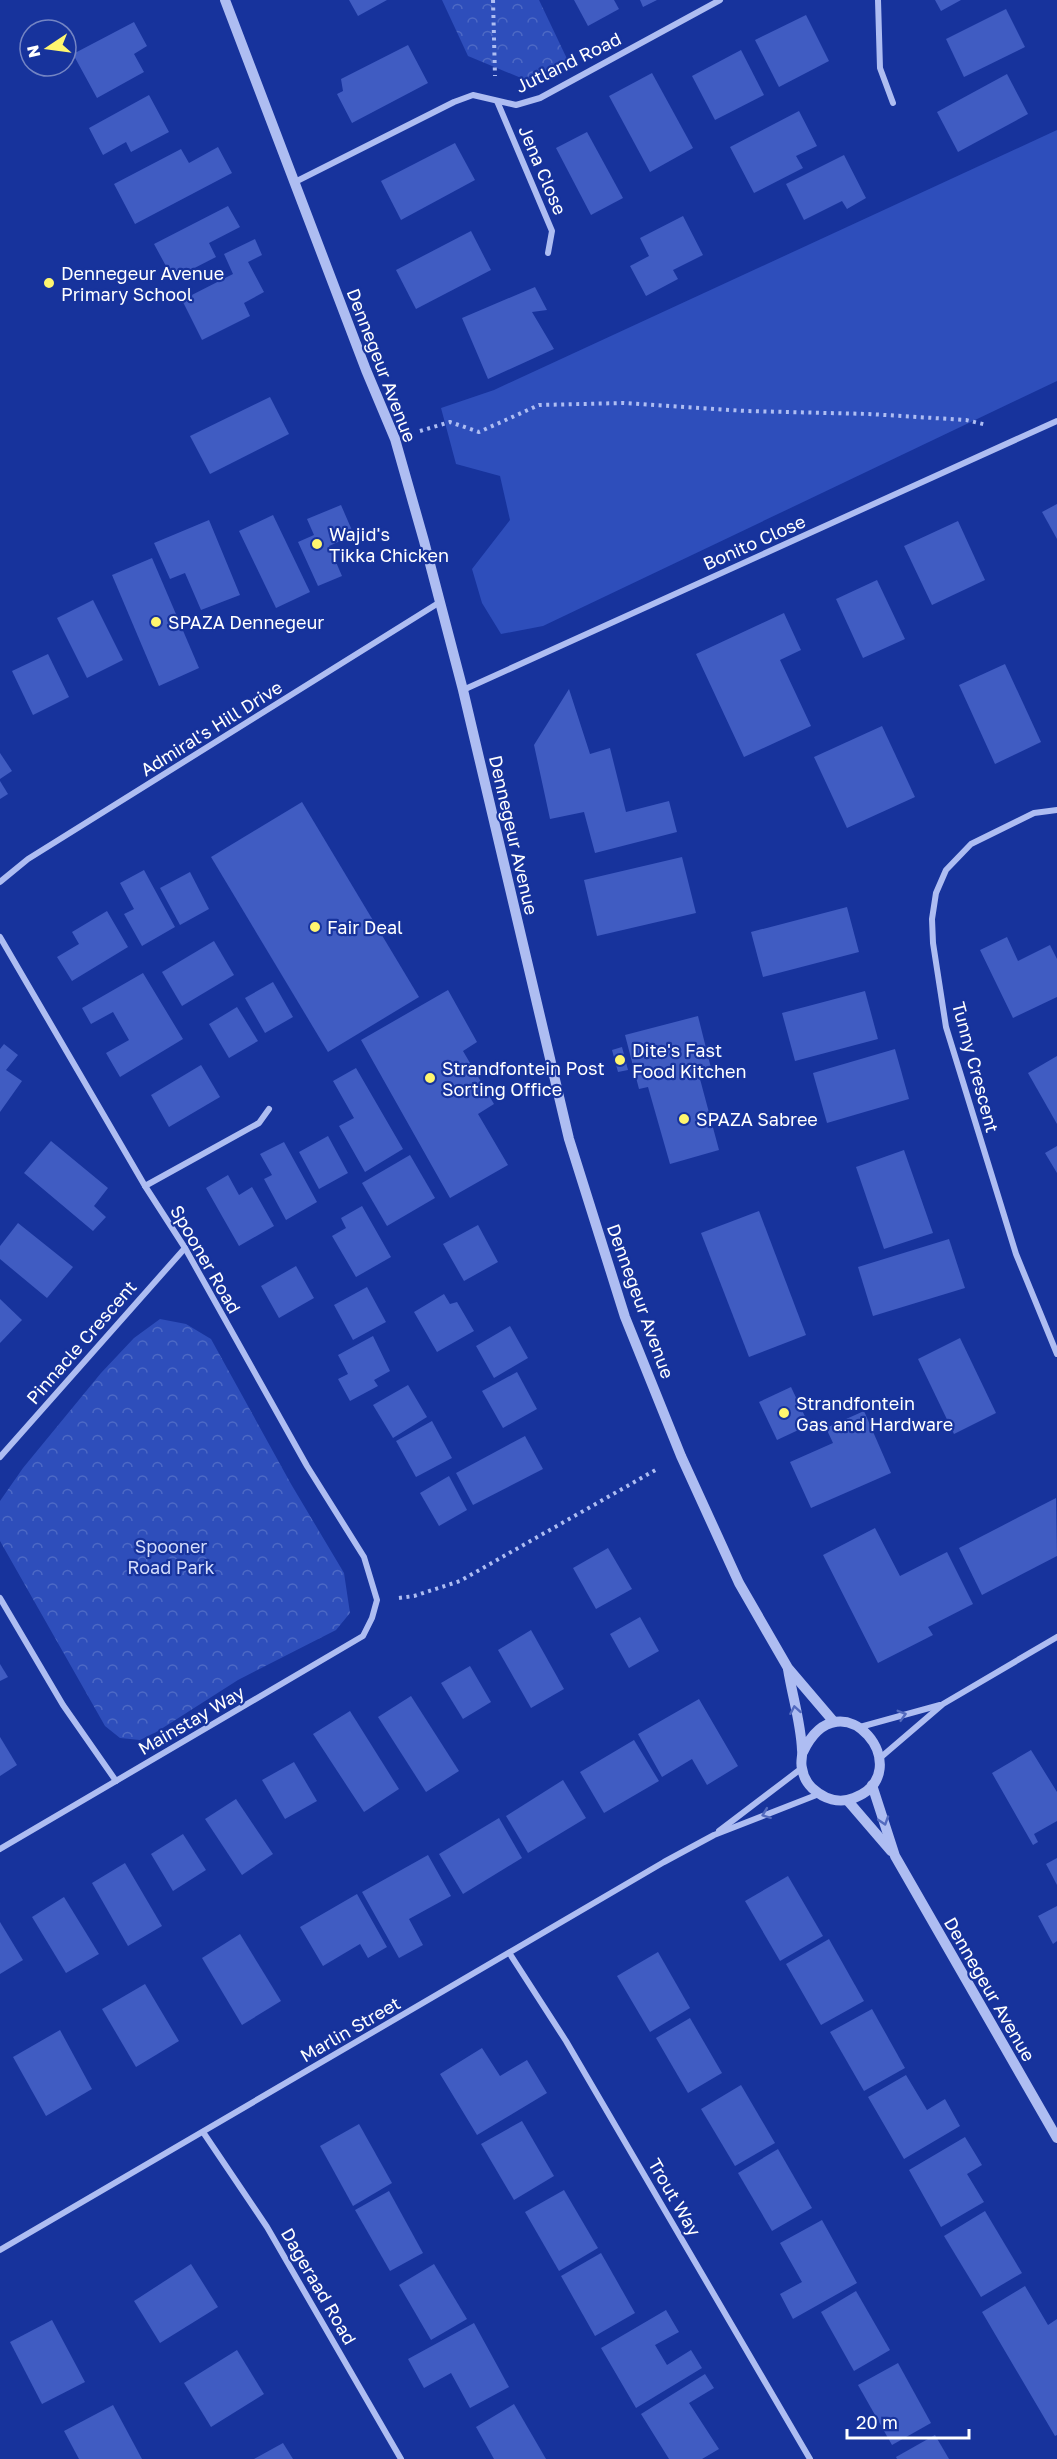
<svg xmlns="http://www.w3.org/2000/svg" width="1057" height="2459" font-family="'Golos Text',sans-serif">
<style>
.grass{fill:#2e4ebb}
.forest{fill:url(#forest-crowns)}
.building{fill:#405cc2}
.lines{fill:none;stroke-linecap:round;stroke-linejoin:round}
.path{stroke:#aebdf2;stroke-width:4;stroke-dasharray:3 4.5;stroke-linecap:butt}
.minor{stroke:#aebdf2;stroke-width:6}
.tertiary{stroke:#aebdf2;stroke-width:10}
.oneway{stroke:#536abe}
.poi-dot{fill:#fff66f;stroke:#17339c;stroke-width:2}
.labels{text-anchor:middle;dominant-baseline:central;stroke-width:4.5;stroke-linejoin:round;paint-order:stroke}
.street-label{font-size:18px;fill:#fff;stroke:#17339c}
.poi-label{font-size:18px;fill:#fff;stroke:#17339c;text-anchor:start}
.park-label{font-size:18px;fill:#d5defc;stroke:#17339c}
</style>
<defs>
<pattern id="forest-crowns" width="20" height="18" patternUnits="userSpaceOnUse" patternTransform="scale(1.5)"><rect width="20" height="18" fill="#2e4ebb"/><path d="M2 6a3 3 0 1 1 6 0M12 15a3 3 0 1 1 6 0" fill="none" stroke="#4d69c5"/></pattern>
</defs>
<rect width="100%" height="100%" fill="#17339c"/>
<polygon class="grass" points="1057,130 1057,381 543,626 501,634 482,603 472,569 510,520 500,476 456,464 441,408 494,390"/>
<g class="forest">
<polygon points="442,0 539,0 569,63 526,80 468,56"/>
<polygon points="160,1319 186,1324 211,1339 291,1484 344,1573 350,1613 336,1630 238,1680 158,1731 140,1740 120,1738 105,1726 0,1541 0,1501 23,1468 101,1373 134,1338"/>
</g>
<g class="building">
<polygon points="349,0 387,0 358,16"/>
<polygon points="574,0 614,0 619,9 588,26"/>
<polygon points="640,0 657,0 643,7"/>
<polygon points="935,0 961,0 941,11"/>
<polygon points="1006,9 1025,47 964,77 946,39"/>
<polygon points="806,15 829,61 779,87 755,40"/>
<polygon points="134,22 147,46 134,54 144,72 97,98 73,54"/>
<polygon points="408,45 428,83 352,123 337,94 343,91 341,79"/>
<polygon points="741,50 764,95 715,120 692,76"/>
<polygon points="652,73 693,148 650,172 609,96"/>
<polygon points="1007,74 1028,114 958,152 937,112"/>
<polygon points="149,95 169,132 131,152 126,142 103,155 89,128"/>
<polygon points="799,111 817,146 796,156 803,168 754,193 730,147"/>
<polygon points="587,132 623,198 591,215 556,148"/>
<polygon points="455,143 475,180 401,220 381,181"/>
<polygon points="218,147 232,173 135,224 114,184 181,149 189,163"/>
<polygon points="844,155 866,198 847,209 842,201 804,220 786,184"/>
<polygon points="228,206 240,227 209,243 216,257 173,279 154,244"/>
<polygon points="683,216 703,255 673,270 678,279 646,296 630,266 649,256 640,238"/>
<polygon points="471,231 491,270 416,309 396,270"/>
<polygon points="255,239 262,255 248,262 264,292 244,303 250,316 202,340 182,300 233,274 224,254"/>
<polygon points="535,287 547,310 532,312 554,349 488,379 462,318"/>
<polygon points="270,397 289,434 210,474 190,436"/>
<polygon points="1057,504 1057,539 1042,512"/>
<polygon points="341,505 354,535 329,546 342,576 318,586 298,542 314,535 307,519"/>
<polygon points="273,515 310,592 276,608 239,531"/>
<polygon points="209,520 240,595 201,610 185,573 170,579 154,543"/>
<polygon points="958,521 985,580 932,605 904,546"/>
<polygon points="152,558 199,668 159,686 112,575"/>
<polygon points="877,580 905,639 863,658 836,599"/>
<polygon points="93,600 123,660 87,678 57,618"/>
<polygon points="784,613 801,650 780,660 811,726 744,757 696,654"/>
<polygon points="48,654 69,697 33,715 12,671"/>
<polygon points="1005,664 1041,742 995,764 959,685"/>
<polygon points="569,689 590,754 610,748 626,812 669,801 677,832 595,853 584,812 550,819 534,745"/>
<polygon points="882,726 915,797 847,828 814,757"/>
<polygon points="0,753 12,771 0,779"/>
<polygon points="0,781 8,794 0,799"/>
<polygon points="302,802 419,997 328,1052 211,857"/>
<polygon points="682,857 696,913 597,936 584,880"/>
<polygon points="144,870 175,927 142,946 124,914 134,909 120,883"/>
<polygon points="190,872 209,909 180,925 160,888"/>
<polygon points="847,907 859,952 763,977 751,932"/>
<polygon points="107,911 128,947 72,981 57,957 79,944 72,932"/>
<polygon points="1007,937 1018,961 1050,945 1057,959 1057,997 1013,1018 980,950"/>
<polygon points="214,941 234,975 182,1006 162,972"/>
<polygon points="143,973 183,1039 120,1077 106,1053 129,1040 113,1012 91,1024 82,1008"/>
<polygon points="273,982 293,1017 265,1033 245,998"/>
<polygon points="448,990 477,1042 463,1051 494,1104 478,1114 508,1165 450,1198 361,1040"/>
<polygon points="865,991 878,1039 795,1061 782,1013"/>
<polygon points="237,1007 258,1041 229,1058 209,1024"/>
<polygon points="698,1016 713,1076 700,1079 719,1150 670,1164 648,1087 639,1089 625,1035"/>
<polygon points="4,1044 18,1055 6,1070 22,1081 0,1112 0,1049"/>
<polygon points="622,1047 628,1070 618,1072 612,1050"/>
<polygon points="895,1049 909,1099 827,1123 813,1073"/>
<polygon points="1057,1056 1057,1124 1028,1073"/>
<polygon points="201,1065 220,1097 169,1127 151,1095"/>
<polygon points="356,1068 403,1149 365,1172 339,1126 354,1118 333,1081"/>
<polygon points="328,1136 348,1173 319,1189 299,1152"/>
<polygon points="51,1141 108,1188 94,1206 106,1217 93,1231 24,1173"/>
<polygon points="284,1142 317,1202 286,1220 264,1179 272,1175 260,1154"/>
<polygon points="1057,1146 1057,1173 1045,1153"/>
<polygon points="904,1150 933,1233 884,1249 856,1167"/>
<polygon points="410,1155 435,1198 387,1226 362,1183"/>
<polygon points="228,1175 239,1195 252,1187 274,1226 239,1246 206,1188"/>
<polygon points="362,1206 391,1257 356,1277 332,1236 346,1228 341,1218"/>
<polygon points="759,1211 806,1335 749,1357 701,1233"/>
<polygon points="18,1223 73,1267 47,1298 0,1259 0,1246"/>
<polygon points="478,1225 498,1262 464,1281 443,1244"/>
<polygon points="949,1239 965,1288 873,1316 858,1267"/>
<polygon points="296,1266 314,1298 279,1318 261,1286"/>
<polygon points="367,1287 386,1322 353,1340 334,1305"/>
<polygon points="444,1294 450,1304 457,1302 474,1331 437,1352 414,1312"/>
<polygon points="0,1299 22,1320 0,1343"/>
<polygon points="510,1326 528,1358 494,1378 476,1346"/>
<polygon points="373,1336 390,1371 374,1380 378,1386 350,1401 338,1379 348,1374 338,1355"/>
<polygon points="960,1338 996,1413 954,1434 918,1359"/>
<polygon points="517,1372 537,1409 503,1428 482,1391"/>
<polygon points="408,1385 427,1417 393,1438 373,1405"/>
<polygon points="791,1387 809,1425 777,1440 759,1402"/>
<polygon points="864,1411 891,1473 811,1508 790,1462 833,1443 826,1428"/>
<polygon points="432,1421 452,1458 416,1477 396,1441"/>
<polygon points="525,1436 543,1469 473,1505 456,1473"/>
<polygon points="449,1476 467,1510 439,1526 420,1493"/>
<polygon points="1056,1498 1057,1556 982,1595 959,1548"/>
<polygon points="875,1528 900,1576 947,1552 973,1604 928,1627 933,1635 878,1663 823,1555"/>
<polygon points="608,1548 632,1589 596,1609 573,1568"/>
<polygon points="640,1617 659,1651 629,1668 610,1634"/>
<polygon points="531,1630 564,1689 531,1708 498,1650"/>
<polygon points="0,1664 8,1677 0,1681"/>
<polygon points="470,1666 491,1702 463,1719 441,1683"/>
<polygon points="411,1696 459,1771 426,1792 378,1717"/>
<polygon points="699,1699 738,1766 707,1785 692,1759 662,1777 638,1734"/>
<polygon points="350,1711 399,1789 364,1812 313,1734"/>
<polygon points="0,1737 17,1765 0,1776"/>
<polygon points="634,1740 659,1781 604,1813 580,1772"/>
<polygon points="1031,1750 1057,1792 1057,1821 1034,1834 1038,1842 1033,1845 992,1773"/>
<polygon points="294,1762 317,1801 285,1819 262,1780"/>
<polygon points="563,1780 586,1818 528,1853 506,1816"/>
<polygon points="236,1799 273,1854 242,1875 205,1819"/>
<polygon points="499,1818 522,1858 463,1894 439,1854"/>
<polygon points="183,1834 206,1870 173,1891 151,1854"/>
<polygon points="428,1855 451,1896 409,1919 423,1945 399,1958 362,1892"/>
<polygon points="1057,1858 1057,1885 1046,1864"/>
<polygon points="125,1863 162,1926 128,1946 92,1883"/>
<polygon points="788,1876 823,1936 780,1961 745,1901"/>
<polygon points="357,1894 387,1947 368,1958 360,1944 323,1966 300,1927"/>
<polygon points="64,1897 99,1954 66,1973 32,1917"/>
<polygon points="1057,1906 1057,1941 1053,1944 1038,1916"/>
<polygon points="0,1922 23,1960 0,1974"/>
<polygon points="240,1934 281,2001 242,2025 202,1958"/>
<polygon points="829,1939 864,2001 821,2025 786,1964"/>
<polygon points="658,1952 690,2008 650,2032 617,1976"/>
<polygon points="145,1984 179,2041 136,2067 102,2009"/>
<polygon points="872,2009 905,2068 864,2091 830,2032"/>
<polygon points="690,2018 722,2073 688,2093 656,2038"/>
<polygon points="60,2030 92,2089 46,2116 13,2057"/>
<polygon points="482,2048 500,2076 527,2060 547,2093 477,2135 440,2074"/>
<polygon points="906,2075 927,2110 945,2099 960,2126 904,2159 868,2097"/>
<polygon points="741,2085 775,2143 735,2166 701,2109"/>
<polygon points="522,2121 554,2176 514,2200 481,2144"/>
<polygon points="359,2124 392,2183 353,2206 320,2146"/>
<polygon points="965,2137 982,2165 967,2174 984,2202 941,2227 909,2170"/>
<polygon points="778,2149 812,2208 772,2231 738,2173"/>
<polygon points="564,2190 598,2248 559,2271 525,2212"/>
<polygon points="389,2191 423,2253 390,2271 355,2210"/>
<polygon points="985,2211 1022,2273 981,2297 944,2236"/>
<polygon points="822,2220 857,2283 793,2319 780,2294 802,2282 780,2243"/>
<polygon points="601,2253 635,2313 595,2336 561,2276"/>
<polygon points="191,2264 218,2307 160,2343 134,2301"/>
<polygon points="434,2264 467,2319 431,2340 399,2285"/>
<polygon points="1025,2286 1048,2325 1057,2319 1057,2435 1055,2436 982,2312"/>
<polygon points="856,2291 890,2350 854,2371 821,2312"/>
<polygon points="666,2310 679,2332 655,2345 667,2365 691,2350 702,2368 636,2408 601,2348"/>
<polygon points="52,2320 85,2382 42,2404 10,2342"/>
<polygon points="474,2323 509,2387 470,2408 451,2373 424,2388 408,2359"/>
<polygon points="237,2350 264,2394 211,2427 184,2383"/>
<polygon points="898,2363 931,2423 892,2445 858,2385"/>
<polygon points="705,2374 714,2388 689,2403 719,2449 702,2459 669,2459 641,2414"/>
<polygon points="514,2404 546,2459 494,2459 476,2427"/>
<polygon points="113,2405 142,2459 79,2459 64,2431"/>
<polygon points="935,2435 949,2459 897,2459 896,2457"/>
<polygon points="283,2443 293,2459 254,2459"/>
</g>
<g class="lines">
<g class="path">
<polyline points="493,0 495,76"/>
<polyline points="420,431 450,422 479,432 539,405 624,403 746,411 869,414 966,420 987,425"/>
<polyline points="399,1598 414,1596 460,1581 659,1468"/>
</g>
<g class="minor">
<polyline points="878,0 880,68 893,103"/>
<polyline points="497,101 552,231 548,253"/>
<polyline points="295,182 454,102 473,95 516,105 540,98 720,0"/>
<polyline points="463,690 1057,421"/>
<polyline points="1057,810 1034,813 971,844 946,870 936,893 932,919 933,943 946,1027 1016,1254 1057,1354"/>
<polyline points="0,882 28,859 440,602"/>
<polyline points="0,937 145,1186 185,1248 307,1466 364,1557 377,1600 372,1618 363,1636 0,1849"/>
<polyline points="145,1186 259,1123 269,1109"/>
<polyline points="0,1457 185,1248"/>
<polyline points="0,1598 63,1705 116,1781"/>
<polyline points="860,1727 940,1705"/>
<polyline points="880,1758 943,1704 1057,1637"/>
<polyline points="719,1831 802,1768"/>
<polyline points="510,1954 566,2041 810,2459"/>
<polyline points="203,2132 267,2227 401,2459"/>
<polyline points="0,2250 664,1862 714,1835 819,1794"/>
</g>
<g class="tertiary">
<polyline points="225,0 366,370 395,439 424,541 463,690 569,1139 625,1317 681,1456 739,1583 788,1668 834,1722"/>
<path d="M788 1669C792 1695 801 1723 802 1750 803 1756 800 1762 802 1768 803 1776 807 1783 812 1788 824 1799 839 1804 854 1798 921 1772 841 1672 803 1752"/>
<polyline points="872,1785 895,1856 1057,2138"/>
<polyline points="848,1801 891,1851"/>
</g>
</g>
<defs><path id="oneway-chevron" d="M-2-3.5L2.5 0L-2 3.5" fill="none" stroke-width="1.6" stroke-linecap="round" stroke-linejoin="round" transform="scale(1.5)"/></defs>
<g class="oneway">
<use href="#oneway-chevron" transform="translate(795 1710) rotate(-100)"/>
<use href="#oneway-chevron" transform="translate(902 1715) rotate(-16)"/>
<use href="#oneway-chevron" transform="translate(766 1814) rotate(159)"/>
<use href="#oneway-chevron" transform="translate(884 1821) rotate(72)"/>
</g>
<g class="poi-dot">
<circle cx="49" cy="283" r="6"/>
<circle cx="317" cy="544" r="6"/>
<circle cx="156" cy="622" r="6"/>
<circle cx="315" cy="927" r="6"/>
<circle cx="620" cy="1060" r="6"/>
<circle cx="430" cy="1078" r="6"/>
<circle cx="684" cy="1119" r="6"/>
<circle cx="784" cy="1413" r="6"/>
</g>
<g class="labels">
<g class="street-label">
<text transform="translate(568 62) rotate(-26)">Jutland Road</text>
<text transform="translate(543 170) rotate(67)">Jena Close</text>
<text transform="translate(382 365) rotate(69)">Dennegeur Avenue</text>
<text transform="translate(754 542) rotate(-24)">Bonito Close</text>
<text transform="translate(211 728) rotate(-32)">Admiral's Hill Drive</text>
<text transform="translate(514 835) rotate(77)">Dennegeur Avenue</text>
<text transform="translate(976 1067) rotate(75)">Tunny Crescent</text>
<text transform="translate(206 1259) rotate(60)">Spooner Road</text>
<text transform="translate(641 1301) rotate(70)">Dennegeur Avenue</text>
<text transform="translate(81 1342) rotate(-49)">Pinnacle Crescent</text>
<text transform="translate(191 1720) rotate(-30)">Mainstay Way</text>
<text transform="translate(990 1989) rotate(60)">Dennegeur Avenue</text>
<text transform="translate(350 2029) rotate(-30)">Marlin Street</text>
<text transform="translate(675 2197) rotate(60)">Trout Way</text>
<text transform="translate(319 2286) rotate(60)">Dageraad Road</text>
</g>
<g class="poi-label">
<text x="61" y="273">Dennegeur Avenue<tspan x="61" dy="21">Primary School</tspan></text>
<text x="329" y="534">Wajid's<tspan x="329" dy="21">Tikka Chicken</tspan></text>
<text x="168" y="622">SPAZA Dennegeur</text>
<text x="327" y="927">Fair Deal</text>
<text x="632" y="1050">Dite's Fast<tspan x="632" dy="21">Food Kitchen</tspan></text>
<text x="442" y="1068">Strandfontein Post<tspan x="442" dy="21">Sorting Office</tspan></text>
<text x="696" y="1119">SPAZA Sabree</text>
<text x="796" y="1403">Strandfontein<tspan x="796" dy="21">Gas and Hardware</tspan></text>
</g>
<g class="park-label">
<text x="171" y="1546">Spooner<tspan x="171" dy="21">Road Park</tspan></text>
</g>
</g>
<g transform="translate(48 48) rotate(257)"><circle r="28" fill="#17339c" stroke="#7485c4" stroke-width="1.5"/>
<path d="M0-4.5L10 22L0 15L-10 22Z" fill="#fff66f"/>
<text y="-9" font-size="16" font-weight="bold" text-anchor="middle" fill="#ffffff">N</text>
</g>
<path d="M847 2429v9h122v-9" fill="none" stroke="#ffffff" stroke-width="3"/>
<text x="856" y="2429" font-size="18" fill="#ffffff" stroke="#17339c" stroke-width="4.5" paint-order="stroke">20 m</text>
</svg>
